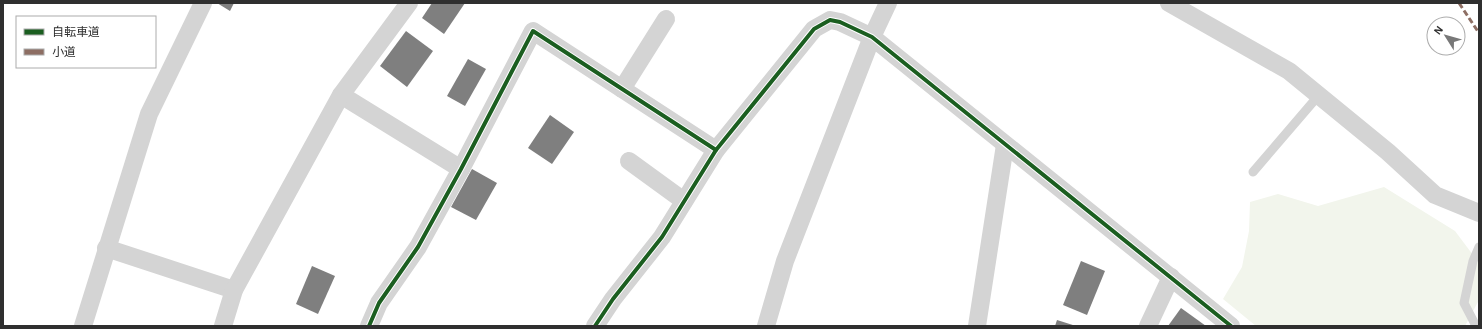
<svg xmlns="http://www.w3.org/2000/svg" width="1482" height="329" font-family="'Alegreya Sans','Noto Sans JP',sans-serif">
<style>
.green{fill:#f2f5ec}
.building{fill:#7f7f7f}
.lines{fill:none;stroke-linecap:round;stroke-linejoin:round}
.lane{stroke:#d4d4d4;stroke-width:9}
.street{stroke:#d4d4d4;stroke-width:18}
.quiet{stroke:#8d6e63;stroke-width:3;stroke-dasharray:6 3;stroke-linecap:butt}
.cycleway-casing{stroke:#fff;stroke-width:6}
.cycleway{stroke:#1b5e20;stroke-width:4}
</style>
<rect width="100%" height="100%" fill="#fff"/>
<polygon class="green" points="1384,187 1455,231 1479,263 1479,300 1465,326 1256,326 1223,299 1242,267 1249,231 1250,202 1278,194 1318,206"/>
<g class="building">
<polygon points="217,3 234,3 230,11"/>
<polygon points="432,3 465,3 444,34 422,18"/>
<polygon points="406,31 433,51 407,87 380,66"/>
<polygon points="468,59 486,69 465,106 447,96"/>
<polygon points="550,115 574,132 552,164 528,148"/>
<polygon points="472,169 497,183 476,220 451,207"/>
<polygon points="1081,261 1105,271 1087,315 1063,305"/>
<polygon points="312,266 335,276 318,314 296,304"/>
<polygon points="1181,308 1206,326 1168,326"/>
<polygon points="1057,320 1076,326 1055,326"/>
</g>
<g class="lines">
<g class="lane">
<polyline points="1253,172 1319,95"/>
<polyline points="1476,326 1464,303 1473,261 1479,247"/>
</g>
<g class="street">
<polyline points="1169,3 1289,71 1388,152 1435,195 1479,213"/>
<polyline points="622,89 666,19"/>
<polyline points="341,95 461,169"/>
<polyline points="629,161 684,201"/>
<polyline points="106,248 234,290"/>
<polyline points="83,326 149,114 203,3"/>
<polyline points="223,326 234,290 341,95 409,3"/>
<polyline points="369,326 379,303 418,247 461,169 533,31 716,150"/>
<polyline points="595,326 613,299 662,237 716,150 814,29 830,20 840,22 872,37 1231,326"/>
<polyline points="766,326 785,261 872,37 888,3"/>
<polyline points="977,326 1005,145"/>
<polyline points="1148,326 1171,277"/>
</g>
<polyline class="quiet" points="1459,3 1479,33"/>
<g class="cycleway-casing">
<g id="cycleway">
<polyline points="369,326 379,303 418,247 461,169 533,31 716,150"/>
<polyline points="595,326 613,299 662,237 716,150 814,29 830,20 840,22 872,37 1231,326"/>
</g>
</g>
<use href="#cycleway" class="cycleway"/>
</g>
<rect width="1482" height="329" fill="none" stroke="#2f2f2f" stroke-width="8"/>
<rect x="16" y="16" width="140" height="52" fill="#ffffff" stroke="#acacac"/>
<rect x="24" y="29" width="20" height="6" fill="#1b5e20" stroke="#acacac"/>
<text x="52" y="36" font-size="12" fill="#2f2f2f">自転車道</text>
<rect x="24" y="49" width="20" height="6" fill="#8d6e63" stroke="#acacac"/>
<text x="52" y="56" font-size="12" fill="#2f2f2f">小道</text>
<g transform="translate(1446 36) rotate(307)"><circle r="19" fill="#ffffff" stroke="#acacac"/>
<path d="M0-3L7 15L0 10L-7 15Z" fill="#787878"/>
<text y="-6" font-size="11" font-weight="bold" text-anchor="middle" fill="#2f2f2f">N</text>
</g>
</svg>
